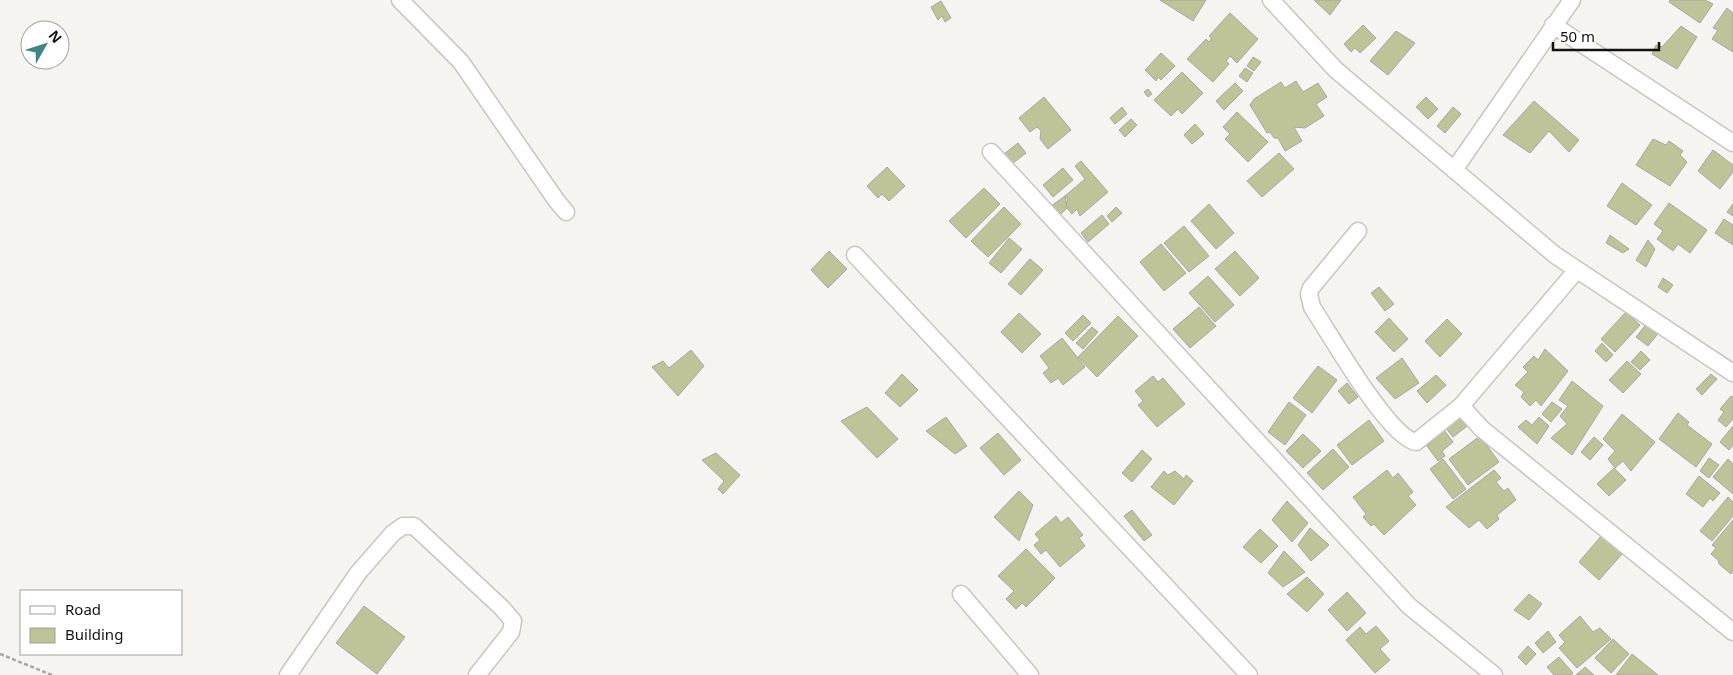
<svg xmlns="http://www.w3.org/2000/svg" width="1733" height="675" font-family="'Noto Sans',sans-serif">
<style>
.building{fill:#bfc398;stroke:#a6a7a4}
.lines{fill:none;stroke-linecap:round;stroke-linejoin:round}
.minor-casing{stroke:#c7c6c2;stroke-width:19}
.path{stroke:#a6a5a2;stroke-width:2.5;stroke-dasharray:4 2.5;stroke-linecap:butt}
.minor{stroke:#fff;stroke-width:16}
</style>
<rect width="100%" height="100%" fill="#f6f4f1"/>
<g class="building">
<polygon points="1160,0 1206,0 1193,21"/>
<polygon points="1314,0 1341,0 1330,15"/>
<polygon points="1670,0 1705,0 1713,4 1700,23 1669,2"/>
<polygon points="941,1 951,18 945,22 942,16 938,20 931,7"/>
<polygon points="1727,8 1733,13 1733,52 1712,39 1718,30 1713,28"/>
<polygon points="1230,13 1258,39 1237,63 1230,56 1226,61 1229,64 1213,82 1187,59 1206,39 1209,42 1212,38 1209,36"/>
<polygon points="1363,25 1376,38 1360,53 1355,48 1351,52 1344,44"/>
<polygon points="1681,26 1697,37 1677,69 1652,54 1656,45 1662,47"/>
<polygon points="1396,31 1415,43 1388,75 1370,61"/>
<polygon points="1161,53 1175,66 1161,80 1158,77 1156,81 1145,70"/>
<polygon points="1253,57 1261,62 1254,71 1247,66"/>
<polygon points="1245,68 1253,73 1247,82 1239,76"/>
<polygon points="1182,72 1203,93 1182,114 1178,109 1171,116 1154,100"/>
<polygon points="1296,81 1303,92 1318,83 1327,97 1316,104 1324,116 1305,128 1294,127 1302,141 1285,151 1278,138 1274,138 1270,132 1267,133 1250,105 1254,99 1281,82 1285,88"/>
<polygon points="1235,83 1243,91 1224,110 1216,101"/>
<polygon points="1148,89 1152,94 1148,97 1144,92"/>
<polygon points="1044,97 1071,130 1048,149 1040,139 1041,131 1037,127 1030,132 1019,118"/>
<polygon points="1426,97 1438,109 1428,119 1416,107"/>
<polygon points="1534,101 1579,140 1569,152 1549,131 1530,153 1503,135"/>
<polygon points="1122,107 1127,114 1115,124 1110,118"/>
<polygon points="1453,107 1461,114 1445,133 1437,126"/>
<polygon points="1237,112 1268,142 1248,162 1225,139 1230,134 1223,127"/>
<polygon points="1131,119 1137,125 1125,137 1119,130"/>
<polygon points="1195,124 1204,134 1192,144 1184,135"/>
<polygon points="1653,139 1666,145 1669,141 1683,151 1680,155 1687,162 1670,186 1636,165"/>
<polygon points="1018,143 1026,153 1012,164 1004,154"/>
<polygon points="1713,150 1733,165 1733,172 1720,189 1698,171"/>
<polygon points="1279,153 1294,169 1262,197 1247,181"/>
<polygon points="1081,161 1108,192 1080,216 1077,209 1072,214 1064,204 1068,200 1065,196 1085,179 1075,166"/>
<polygon points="887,167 905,186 889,201 882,194 878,198 867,186"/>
<polygon points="1063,168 1073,180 1053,197 1043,185"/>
<polygon points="1622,183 1652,205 1636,225 1607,206"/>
<polygon points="984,188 1000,204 966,238 949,221"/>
<polygon points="1065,196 1067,208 1058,217 1051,206"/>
<polygon points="1669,203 1707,230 1690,253 1678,244 1673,251 1657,239 1663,231 1654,224"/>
<polygon points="1209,204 1234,233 1216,249 1191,221"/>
<polygon points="1733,204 1733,216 1727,212"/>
<polygon points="1004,207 1021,224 988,257 971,241"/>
<polygon points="1116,207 1122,213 1112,222 1107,216"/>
<polygon points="1102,215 1109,224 1088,242 1081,233"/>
<polygon points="1724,219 1733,225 1733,245 1715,233"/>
<polygon points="1184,226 1209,256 1189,272 1164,243"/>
<polygon points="1610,235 1629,249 1623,253 1606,243"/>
<polygon points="1009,238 1022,249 1001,273 989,263"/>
<polygon points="1648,240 1655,249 1646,267 1636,260"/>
<polygon points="1161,244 1186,273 1164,291 1140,262"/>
<polygon points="829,251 847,269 828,288 811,270"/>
<polygon points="1235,251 1259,278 1240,296 1215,269"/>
<polygon points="1030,259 1043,270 1021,295 1008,284"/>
<polygon points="1208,276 1234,305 1215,322 1189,293"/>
<polygon points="1663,278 1673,285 1667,293 1658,287"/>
<polygon points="1379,287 1394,304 1385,311 1371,293"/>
<polygon points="1199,307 1216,326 1190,348 1173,329"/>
<polygon points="1626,312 1640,325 1615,352 1601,339"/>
<polygon points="1019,313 1041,334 1022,353 1001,332"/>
<polygon points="1083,315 1091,323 1073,341 1065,333"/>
<polygon points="1118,316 1138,336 1097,377 1078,357"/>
<polygon points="1389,318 1408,339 1394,352 1375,332"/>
<polygon points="1447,319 1462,334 1440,357 1425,341"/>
<polygon points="1648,322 1660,331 1648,346 1636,337"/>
<polygon points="1092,327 1098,332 1083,349 1076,343"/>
<polygon points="1062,338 1085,367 1063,385 1058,378 1051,383 1043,373 1049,368 1040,356"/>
<polygon points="1602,343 1613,355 1606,362 1595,351"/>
<polygon points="1545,349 1568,371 1541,406 1536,400 1530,406 1521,397 1524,392 1515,385 1528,372 1523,367 1534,356 1538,360"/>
<polygon points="691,350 704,366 678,396 652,367 663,361 669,368"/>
<polygon points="1641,351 1650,360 1640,370 1631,362"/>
<polygon points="1402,358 1419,383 1395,399 1376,378"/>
<polygon points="1627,361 1641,374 1623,393 1609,380"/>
<polygon points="1318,366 1337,380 1312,413 1293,398"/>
<polygon points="902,374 918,390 900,407 885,393"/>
<polygon points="1711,374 1717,379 1702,395 1696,389"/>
<polygon points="1436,375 1446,385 1427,403 1417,391"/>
<polygon points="1153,376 1158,382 1163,378 1185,404 1157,427 1138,405 1143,401 1135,391"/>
<polygon points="1572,381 1603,406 1572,455 1551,438 1567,424 1560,416 1568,406 1559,400"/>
<polygon points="1347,383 1358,397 1349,404 1338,391"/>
<polygon points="1731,396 1733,397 1733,419 1726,427 1718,420 1724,412 1720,409"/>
<polygon points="1289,402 1306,415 1285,445 1268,432"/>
<polygon points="1552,402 1562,409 1551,422 1542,414"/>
<polygon points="867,407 898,439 877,458 841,421"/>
<polygon points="1463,413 1471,423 1453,437 1445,427"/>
<polygon points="1678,413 1689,422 1687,425 1712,444 1696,467 1659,439"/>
<polygon points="1622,414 1655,442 1631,471 1623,461 1615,468 1608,459 1615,451 1603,439"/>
<polygon points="946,417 967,446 955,454 926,431"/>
<polygon points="1539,417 1549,426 1537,444 1518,427 1526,420 1532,425"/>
<polygon points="1369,420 1384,441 1352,465 1337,445"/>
<polygon points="1733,426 1733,445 1729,450 1720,442"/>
<polygon points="1444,430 1453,442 1442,451 1445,456 1438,461 1427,446"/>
<polygon points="998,433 1021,460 1004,475 980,448"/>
<polygon points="1303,434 1321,451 1303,468 1286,451"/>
<polygon points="1480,436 1499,462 1468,485 1449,459"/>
<polygon points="1594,437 1603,445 1590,460 1581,452"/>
<polygon points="1333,449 1349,467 1323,490 1307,473"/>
<polygon points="1142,450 1152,459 1132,482 1122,473"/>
<polygon points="716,453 740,475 723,494 718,489 724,481 702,460"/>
<polygon points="1709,458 1719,465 1709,478 1700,471"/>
<polygon points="1443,459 1466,489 1453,499 1430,469"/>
<polygon points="1728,459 1733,464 1733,494 1713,477"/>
<polygon points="1614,468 1626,480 1609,496 1597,484"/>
<polygon points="1387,470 1393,478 1398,473 1413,492 1408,496 1416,505 1384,535 1374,524 1371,526 1363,517 1366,514 1353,497"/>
<polygon points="1494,470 1501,478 1496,482 1504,491 1508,488 1516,500 1497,515 1499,519 1487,529 1479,520 1469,528 1446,507"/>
<polygon points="1164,471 1168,475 1175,471 1184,479 1186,475 1193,481 1174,505 1151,487"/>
<polygon points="1699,476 1720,493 1713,501 1710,498 1703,507 1686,494"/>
<polygon points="1019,491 1033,505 1019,541 994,517"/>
<polygon points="1728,497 1733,502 1733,516 1712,541 1700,531"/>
<polygon points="1287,501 1308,523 1292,542 1272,520"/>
<polygon points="1132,510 1152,535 1144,541 1124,516"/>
<polygon points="1056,516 1061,523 1068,517 1083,535 1079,538 1085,546 1060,567 1046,550 1041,554 1034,545 1040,540 1035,534"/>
<polygon points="1733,520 1733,571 1731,574 1719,564 1718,560 1711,554 1716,548 1712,545"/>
<polygon points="1310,528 1329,545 1311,561 1298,545"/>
<polygon points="1260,529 1278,546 1261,563 1243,547"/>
<polygon points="1602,535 1623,553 1599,580 1579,562"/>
<polygon points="1026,549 1055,578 1026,607 1022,603 1016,609 1006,599 1014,591 998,576"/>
<polygon points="1284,551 1305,572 1283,587 1268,573"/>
<polygon points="1307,577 1324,594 1307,612 1287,594"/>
<polygon points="1347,592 1366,613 1347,631 1328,610"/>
<polygon points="1529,594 1542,604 1529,620 1514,610"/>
<polygon points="364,606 405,637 377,674 336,643"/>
<polygon points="1580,616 1593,632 1600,628 1611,639 1577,668 1559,648 1565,642 1559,635"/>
<polygon points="1376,626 1389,641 1380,649 1390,660 1375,673 1346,640 1360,627 1366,634"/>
<polygon points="1548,631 1556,642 1543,653 1535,643"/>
<polygon points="1613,639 1629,654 1611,673 1595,658"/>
<polygon points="1528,646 1536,654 1526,665 1518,657"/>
<polygon points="1632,654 1658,675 1616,675"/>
<polygon points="1559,657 1573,673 1571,675 1554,675 1547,667"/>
<polygon points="1585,667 1594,675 1576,675"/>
</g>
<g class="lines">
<g class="minor-casing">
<g id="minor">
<polyline points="400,0 461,62 556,200 566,212"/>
<polyline points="1271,0 1336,70 1555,255 1733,373"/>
<polyline points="1553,25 1733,143"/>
<polyline points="991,152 1409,606 1494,675"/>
<polyline points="1454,170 1572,0"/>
<path d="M1358 231 1311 288 1309 294 1312 307C1330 334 1388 437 1416 442L1461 406"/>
<polyline points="855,255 1249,675"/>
<polyline points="1576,271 1461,406 1482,429 1733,632"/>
<polyline points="961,594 1030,675"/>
<polyline points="288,675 358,573 393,533 403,526 414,526 502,608 513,621 511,632 477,675"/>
</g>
</g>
<polyline class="path" points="0,654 52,675"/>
<use href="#minor" class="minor"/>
</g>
<rect x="20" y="590" width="162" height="65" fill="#ffffff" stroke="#a1a0a0"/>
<rect x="30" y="606" width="25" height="8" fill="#ffffff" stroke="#a1a0a0"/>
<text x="65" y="615" font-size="15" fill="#131211">Road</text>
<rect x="30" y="628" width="25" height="15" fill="#bfc398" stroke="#a1a0a0"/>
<text x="65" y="640" font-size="15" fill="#131211">Building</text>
<g transform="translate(45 45) rotate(51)"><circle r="24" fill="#ffffff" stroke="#a1a0a0"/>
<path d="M0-4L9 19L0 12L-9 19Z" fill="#3e8683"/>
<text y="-8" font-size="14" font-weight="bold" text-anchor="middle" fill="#131211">N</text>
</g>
<path d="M1553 42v8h106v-8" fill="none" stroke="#131211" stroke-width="2.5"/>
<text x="1560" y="42" font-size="15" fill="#131211" stroke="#ffffff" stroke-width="4" paint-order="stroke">50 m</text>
</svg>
